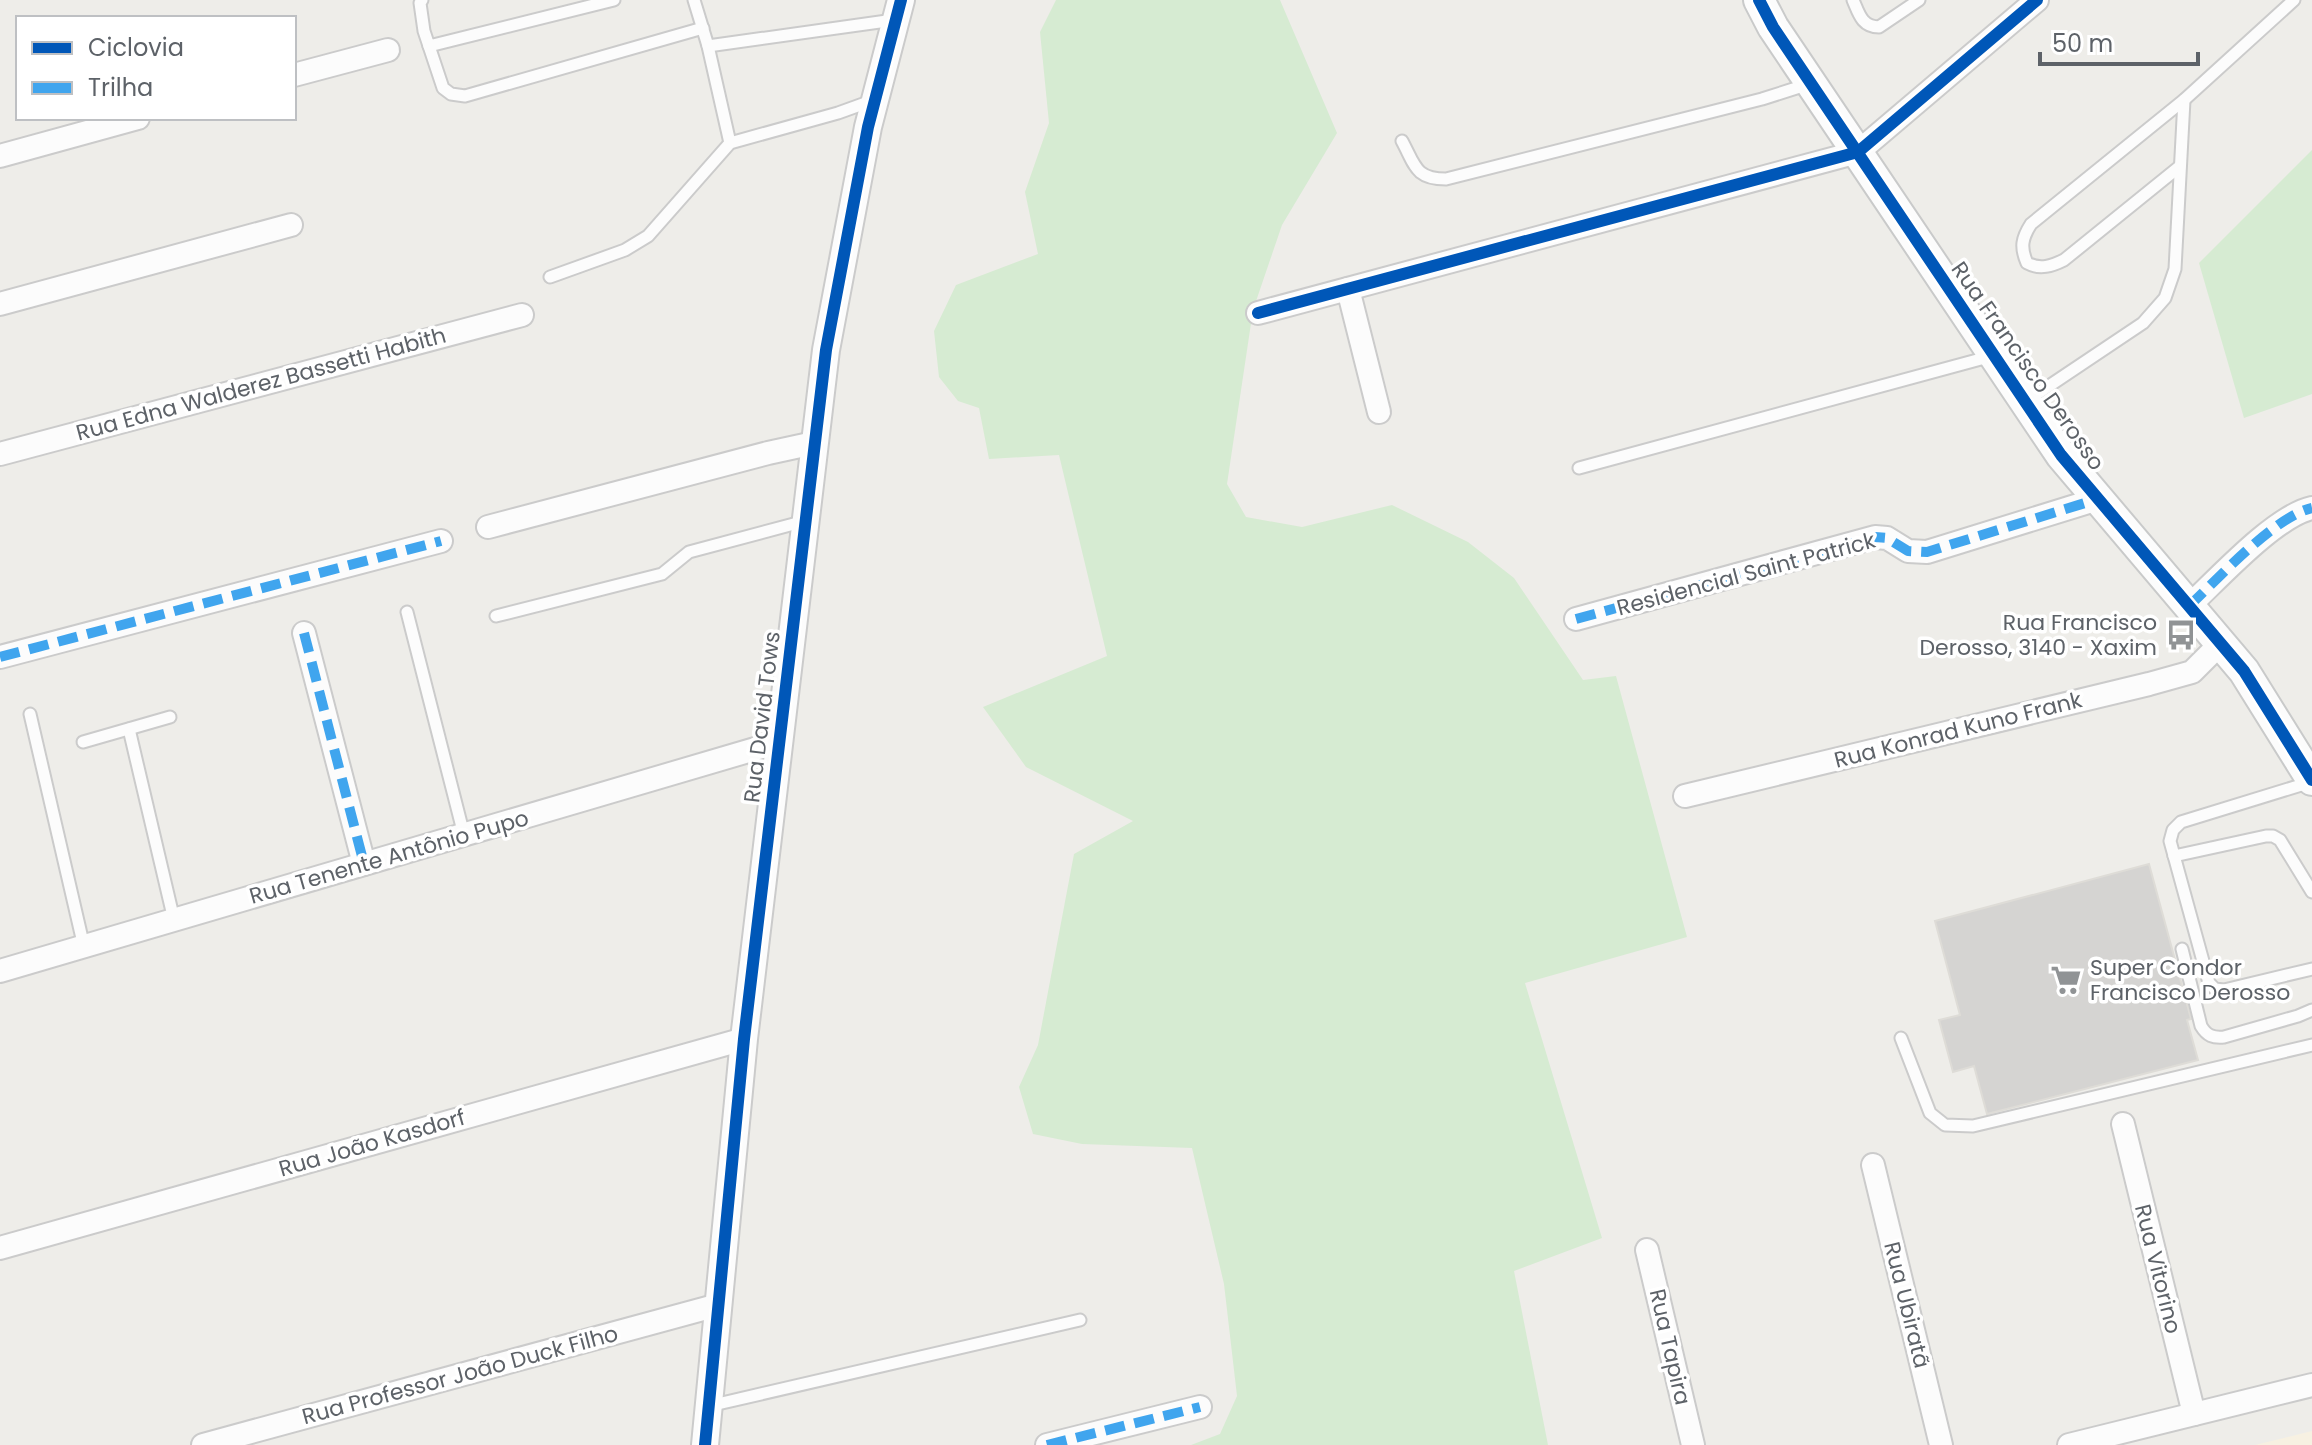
<svg xmlns="http://www.w3.org/2000/svg" width="2312" height="1445" font-family="Poppins,sans-serif">
<style>
.commercial{fill:#f7f1e2}
.green{fill:#d6ebd2}
.building{fill:#d5d4d2;stroke:#dedcd7;stroke-width:2}
.lines{fill:none;stroke-linecap:round;stroke-linejoin:round}
.service-casing{stroke:#cbcbcb;stroke-width:15}
.minor-casing{stroke:#cbcbcb;stroke-width:26}
.tertiary-casing{stroke:#cbcbcb;stroke-width:30}
.secondary-casing{stroke:#c9caca;stroke-width:34}
.service{stroke:#fcfcfc;stroke-width:11}
.minor{stroke:#fcfcfc;stroke-width:22}
.tertiary{stroke:#fcfcfc;stroke-width:26}
.secondary{stroke:#fcfcfc;stroke-width:30}
.quiet{stroke:#40a5ee;stroke-width:10;stroke-dasharray:20 10;stroke-linecap:butt}
.cycleway-casing{stroke:#fff;stroke-width:17}
.cycleway{stroke:#0057b8;stroke-width:12}
.labels{text-anchor:middle;dominant-baseline:central;stroke-width:7;stroke-linejoin:round;paint-order:stroke}
.street-label{font-size:22px;fill:#5d6268;stroke:#fff}
.poi-label{font-size:22px;fill:#5d6268;stroke:#fff;text-anchor:end}
</style>
<rect width="100%" height="100%" fill="#eeede9"/>
<polygon class="commercial" points="2312,1431 2312,1445 2255,1445"/>
<g class="green">
<polygon points="1056,0 1280,0 1337,133 1282,225 1253,310 1227,484 1246,517 1302,527 1392,505 1468,542 1514,578 1583,680 1616,676 1687,937 1525,983 1602,1238 1514,1271 1548,1445 1191,1445 1220,1434 1237,1396 1224,1284 1192,1148 1082,1144 1033,1134 1019,1087 1038,1045 1074,854 1133,821 1026,767 983,707 1107,656 1059,455 989,459 979,408 958,401 939,377 934,331 956,285 1038,254 1025,192 1049,123 1040,32"/>
<polygon points="2312,150 2312,394 2244,418 2199,263"/>
</g>
<polygon class="building" points="2149,864 2187,1004 2191,1019 2187,1020 2198,1060 1987,1114 1974,1066 1953,1072 1939,1020 1960,1015 1935,921"/>
<g class="lines">
<g class="service-casing">
<g id="service">
<polyline points="422,0 420,3 424,31 429,46 614,0"/>
<polyline points="694,0 708,46 730,143"/>
<path d="M1853 0C1859 14 1862 27 1879 27L1919 0"/>
<polyline points="429,46 443,88 451,94 465,96 703,28"/>
<polyline points="708,46 894,20"/>
<path d="M1402 141C1415 165 1415 179 1446 179L1762 99 1809 84"/>
<path d="M2179 167 2064 260C2052 266 2040 270 2027 263 2020 247 2022 238 2031 224L2184 100 2294 0"/>
<polyline points="550,277 625,250 648,236 730,143 838,113 874,100"/>
<polyline points="2028,400 2143,323 2165,298 2175,269 2184,100"/>
<polyline points="1579,468 1992,356"/>
<polyline points="407,612 464,835"/>
<polyline points="496,616 662,574 689,552 805,521"/>
<polyline points="30,714 84,947"/>
<polyline points="129,729 174,920"/>
<polyline points="83,742 170,717"/>
<polyline points="2311,782 2181,822 2173,830 2170,841 2209,983 2215,989 2224,990 2312,969"/>
<polyline points="2174,856 2266,836 2273,836 2280,840 2312,892"/>
<path d="M2182 949 2201 1026C2207 1036 2213 1038 2224 1037L2298 1016 2312 1010"/>
<polyline points="1901,1038 1930,1113 1945,1125 1973,1126 2312,1045"/>
<polyline points="709,1406 1080,1320"/>
</g>
</g>
<g class="minor-casing">
<g id="minor">
<polyline points="294,75 388,50"/>
<polyline points="0,156 138,118"/>
<polyline points="1348,289 1379,412"/>
<polyline points="0,304 291,225"/>
<polyline points="1258,313 1858,152 2037,0"/>
<polyline points="0,454 522,315"/>
<polyline points="488,527 768,453 814,443"/>
<path d="M2189 606C2218 579 2275 516 2312 508"/>
<polyline points="1576,619 1875,537 1887,538 1908,551 1927,552 2098,499"/>
<polyline points="304,633 364,864"/>
<polyline points="0,657 441,541"/>
<polyline points="1685,796 2149,684 2192,672 2221,643"/>
<polyline points="0,971 779,742"/>
<polyline points="2123,1124 2194,1414"/>
<polyline points="1873,1165 1941,1445"/>
<polyline points="0,1248 744,1039"/>
<polyline points="1647,1250 1693,1445"/>
<polyline points="203,1445 718,1305"/>
<polyline points="1047,1445 1200,1407"/>
<polyline points="2069,1445 2312,1385"/>
</g>
</g>
<g class="tertiary-casing">
<polyline id="tertiary" points="705,1445 744,1039 826,350 868,127 901,0"/>
</g>
<g class="secondary-casing">
<polyline id="secondary" points="1759,0 1773,27 2061,455 2244,671 2312,780"/>
</g>
<use href="#service" class="service"/>
<use href="#minor" class="minor"/>
<use href="#tertiary" class="tertiary"/>
<use href="#secondary" class="secondary"/>
<g class="quiet">
<path d="M2189 606C2218 579 2275 516 2312 508"/>
<polyline points="1576,619 1875,537 1887,538 1908,551 1927,552 2098,499"/>
<polyline points="304,633 364,864"/>
<polyline points="0,657 441,541"/>
<polyline points="1047,1445 1200,1407"/>
</g>
<g class="cycleway-casing">
<g id="cycleway">
<polyline points="1759,0 1773,27 2061,455 2244,671 2312,780"/>
<polyline points="1258,313 1858,152 2037,0"/>
<polyline points="705,1445 744,1039 826,350 868,127 901,0"/>
</g>
</g>
<use href="#cycleway" class="cycleway"/>
</g>
<defs>
<g id="bus-bare" transform="scale(2.4)"><path d="M-5-6H5V4H4V6H2V4H-2V6H-4V4H-5ZM-3.5-4V0h7V-4ZM-3.5 1.2v1.5H-2V1.2ZM2 1.2v1.5H3.5V1.2Z" fill="#909395" stroke="#fff" stroke-width="2.5" paint-order="stroke"/></g>
<g id="supermarket-bare" transform="scale(2.4)"><path d="M-6-5.5h2.5l.6 2H6L4.5 2H-2.5L-4.4-4H-6ZM-1.5 3.2a1.3 1.3 0 1 0 .1 0ZM3 3.2a1.3 1.3 0 1 0 .1 0Z" fill="#909395" stroke="#fff" stroke-width="2.5" paint-order="stroke"/></g>
</defs>
<g fill-rule="evenodd">
<use href="#bus-bare" x="2181" y="635"/>
<use href="#supermarket-bare" x="2066" y="980"/>
</g>
<g class="labels">
<g class="street-label">
<text transform="translate(2028 366) rotate(55)">Rua Francisco Derosso</text>
<text transform="translate(261 384) rotate(-15)">Rua Edna Walderez Bassetti Habith</text>
<text transform="translate(1746 574) rotate(-15)">Residencial Saint Patrick</text>
<text transform="translate(762 717) rotate(-83)">Rua David Tows</text>
<text transform="translate(1958 730) rotate(-14)">Rua Konrad Kuno Frank</text>
<text transform="translate(389 857) rotate(-16)">Rua Tenente Antônio Pupo</text>
<text transform="translate(372 1143) rotate(-16)">Rua João Kasdorf</text>
<text transform="translate(2158 1269) rotate(76)">Rua Vitorino</text>
<text transform="translate(1907 1305) rotate(76)">Rua Ubiratã</text>
<text transform="translate(1670 1347) rotate(77)">Rua Tapira</text>
<text transform="translate(460 1375) rotate(-15)">Rua Professor João Duck Filho</text>
</g>
<g class="poi-label">
<text x="2157" y="622">Rua Francisco<tspan x="2157" dy="25">Derosso, 3140 - Xaxim</tspan></text>
<text x="2090" y="967" text-anchor="start">Super Condor<tspan x="2090" dy="25">Francisco Derosso</tspan></text>
</g>
</g>
<rect x="16" y="16" width="280" height="104" fill="#ffffff" stroke="#bec0c3" stroke-width="2"/>
<rect x="32" y="42" width="40" height="12" fill="#0057b8" stroke="#bec0c3" stroke-width="2"/>
<text x="88" y="56" font-size="24" fill="#5d6268">Ciclovia</text>
<rect x="32" y="82" width="40" height="12" fill="#40a5ee" stroke="#bec0c3" stroke-width="2"/>
<text x="88" y="96" font-size="24" fill="#5d6268">Trilha</text>
<path d="M2040 52v12h158v-12" fill="none" stroke="#5d6268" stroke-width="4"/>
<text x="2052" y="52" font-size="24" fill="#5d6268" stroke="#ffffff" stroke-width="6" paint-order="stroke">50 m</text>
</svg>
